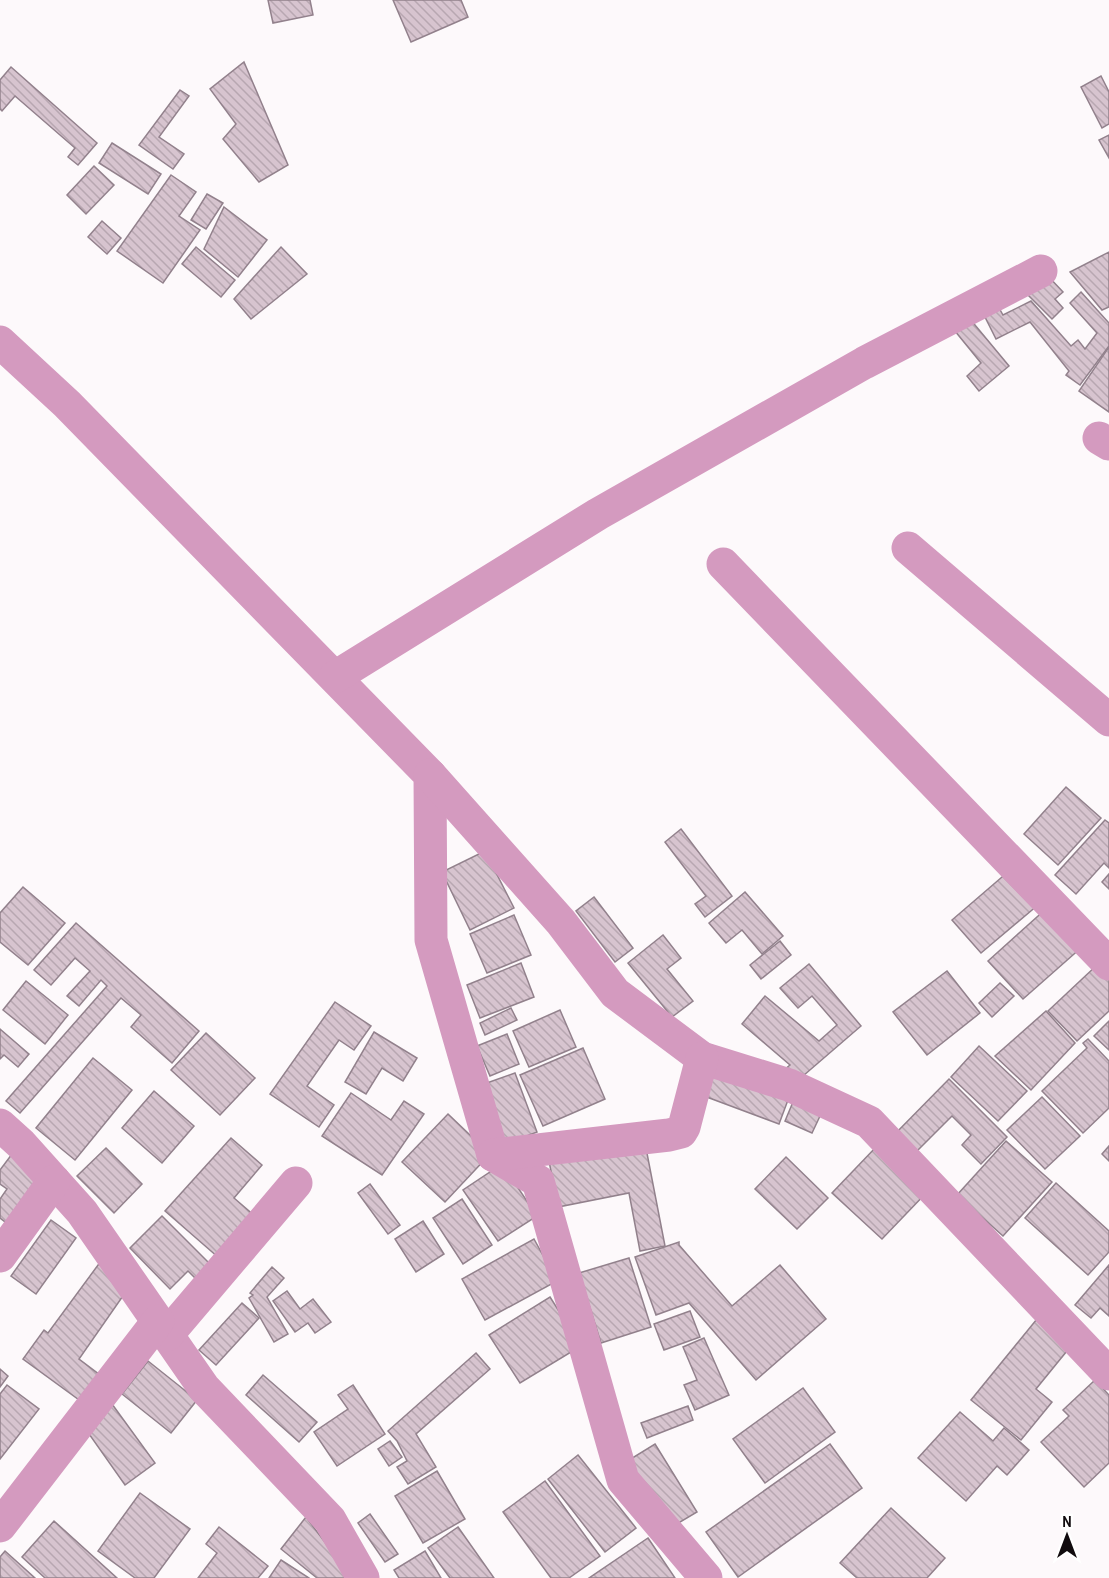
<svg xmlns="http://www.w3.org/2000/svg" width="1109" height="1578" font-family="'Archivo Narrow',sans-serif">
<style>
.building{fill:url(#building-back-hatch);stroke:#92818c;stroke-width:1.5}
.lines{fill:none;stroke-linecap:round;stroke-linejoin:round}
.minor{stroke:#d49abf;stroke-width:33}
</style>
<defs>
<pattern id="building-back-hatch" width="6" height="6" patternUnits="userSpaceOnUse" patternTransform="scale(1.5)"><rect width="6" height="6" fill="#d7c4cf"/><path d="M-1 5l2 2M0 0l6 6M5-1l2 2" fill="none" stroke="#b8a7b1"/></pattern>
</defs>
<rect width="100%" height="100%" fill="#fdf9fb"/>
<g class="building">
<polygon points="268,0 310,0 313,15 273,23"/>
<polygon points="393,0 461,0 468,17 411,42"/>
<polygon points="244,62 288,165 259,182 223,139 236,124 210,89"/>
<polygon points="11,67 97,143 78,165 68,157 75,148 15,96 2,111 0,109 0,80"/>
<polygon points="1101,76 1109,92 1109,124 1102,128 1081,87"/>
<polygon points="180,90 189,96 159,137 184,154 173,169 139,145"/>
<polygon points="1109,135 1109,158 1099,140"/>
<polygon points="112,143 161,174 148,194 99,163"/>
<polygon points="94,166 114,185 86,214 67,195"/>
<polygon points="171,175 196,192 179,216 200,230 163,283 117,251"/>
<polygon points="207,194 223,203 206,229 191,220"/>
<polygon points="224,207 267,240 238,277 204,249"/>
<polygon points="102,221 121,238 107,254 88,237"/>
<polygon points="196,247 235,280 221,297 182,264"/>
<polygon points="281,247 307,274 251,319 234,299"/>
<polygon points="1109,252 1109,307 1102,310 1070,272"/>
<polygon points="1046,274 1063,292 1055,299 1063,308 1052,319 1026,293"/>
<polygon points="1081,292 1109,323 1109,346 1080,385 1066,375 1069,371 1030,322 996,339 984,315 999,308 1003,315 1031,301 1071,346 1078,340 1085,349 1097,333 1070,303"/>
<polygon points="970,319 1009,366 979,391 967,376 981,363 955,331"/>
<polygon points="1109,347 1109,412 1079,391"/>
<polygon points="1066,787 1101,818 1058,865 1024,834"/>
<polygon points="1105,820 1109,823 1109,868 1104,863 1076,894 1055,875"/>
<polygon points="681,829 732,896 705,917 695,904 706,896 665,842"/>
<polygon points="485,851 514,908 470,930 442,872"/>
<polygon points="1009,871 1038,905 981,953 952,920"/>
<polygon points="1109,874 1109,889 1102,882"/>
<polygon points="23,887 65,923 28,965 0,942 0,913"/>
<polygon points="745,892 783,936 762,954 742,930 726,943 709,923"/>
<polygon points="594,897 633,948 615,962 576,911"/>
<polygon points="1047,908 1082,947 1023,999 988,961"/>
<polygon points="514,915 531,955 487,973 470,934"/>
<polygon points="76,923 199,1031 172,1063 131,1027 141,1015 121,998 20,1113 6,1101 107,986 101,980 79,1006 67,996 90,971 75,958 51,985 34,970"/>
<polygon points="663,935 681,958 667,969 693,1001 672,1017 628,963"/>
<polygon points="780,941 791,955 761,979 750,965"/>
<polygon points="521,963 534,997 480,1018 467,985"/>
<polygon points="809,964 861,1026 796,1082 785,1069 790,1065 742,1024 765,996 819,1041 837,1025 812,996 798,1008 780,988"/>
<polygon points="1097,965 1109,978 1109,1011 1077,1041 1048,1011"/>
<polygon points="947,971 980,1013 927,1055 893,1012"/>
<polygon points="26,981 68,1015 45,1044 3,1010"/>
<polygon points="1000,983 1014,996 992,1017 979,1003"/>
<polygon points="335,1002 371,1026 354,1050 339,1040 307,1086 334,1105 319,1127 270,1094"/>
<polygon points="511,1008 517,1020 485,1035 480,1023"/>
<polygon points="560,1010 576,1047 529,1067 513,1031"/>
<polygon points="1046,1011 1075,1043 1031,1090 995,1056"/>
<polygon points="1109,1021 1109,1050 1094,1036"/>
<polygon points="0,1029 29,1054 18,1067 4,1055 0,1059"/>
<polygon points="374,1032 417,1058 403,1081 382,1068 366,1094 345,1082"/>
<polygon points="206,1033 255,1078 220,1115 171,1070"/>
<polygon points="507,1034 519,1064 490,1076 477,1046"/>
<polygon points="1088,1039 1109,1061 1109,1108 1083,1133 1042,1091 1087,1048 1083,1043"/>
<polygon points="979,1046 1027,1091 998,1121 951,1077"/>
<polygon points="583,1048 605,1099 543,1126 520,1075"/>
<polygon points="93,1058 132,1090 75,1160 36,1128"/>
<polygon points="714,1072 788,1100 779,1124 704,1096"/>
<polygon points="515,1073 537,1132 506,1144 484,1084"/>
<polygon points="949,1079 1007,1137 981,1164 962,1145 971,1135 952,1116 912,1156 892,1137"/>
<polygon points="154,1091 194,1126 162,1163 122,1128"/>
<polygon points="351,1093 391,1120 404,1101 424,1114 382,1175 322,1136"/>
<polygon points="1042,1097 1080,1136 1045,1169 1007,1130"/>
<polygon points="793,1102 821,1114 812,1133 785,1121"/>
<polygon points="448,1114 490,1154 445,1202 402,1162"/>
<polygon points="231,1138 262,1165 234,1198 256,1217 219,1258 165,1211"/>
<polygon points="1006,1141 1052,1182 1003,1236 957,1195"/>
<polygon points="645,1143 665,1246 640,1251 629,1193 558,1207 549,1161"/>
<polygon points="877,1146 927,1192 882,1239 832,1193"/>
<polygon points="1109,1146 1109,1161 1102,1154"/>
<polygon points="106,1148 142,1184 114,1213 77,1176"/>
<polygon points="12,1154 44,1178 9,1225 0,1218 0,1199 7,1189 0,1184 0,1170"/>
<polygon points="786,1157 828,1198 797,1229 755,1189"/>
<polygon points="502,1164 537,1216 498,1241 463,1190"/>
<polygon points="1056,1183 1109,1231 1109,1252 1088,1275 1025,1218"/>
<polygon points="370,1184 400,1225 388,1234 358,1193"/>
<polygon points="462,1199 492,1245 463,1264 433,1218"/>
<polygon points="162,1216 214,1268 200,1283 188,1271 170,1289 130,1248"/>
<polygon points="51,1220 76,1238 36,1294 11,1276"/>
<polygon points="423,1221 444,1254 416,1272 395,1239"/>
<polygon points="534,1239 557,1281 485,1320 462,1279"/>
<polygon points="679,1242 679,1245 732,1306 780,1265 826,1319 756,1380 689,1303 656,1315 635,1257"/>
<polygon points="629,1258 651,1327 601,1343 579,1273"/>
<polygon points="101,1261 125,1293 79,1359 104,1378 86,1405 23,1359 44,1330 48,1333"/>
<polygon points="1109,1265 1109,1316 1100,1308 1091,1318 1075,1305"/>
<polygon points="272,1267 284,1278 267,1297 288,1334 274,1342 249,1298 253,1295 250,1293"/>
<polygon points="287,1291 300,1309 313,1299 331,1322 315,1333 308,1323 295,1332 273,1301"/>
<polygon points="550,1297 581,1346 520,1383 489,1335"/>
<polygon points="242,1303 259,1318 216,1365 199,1350"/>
<polygon points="690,1311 700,1337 664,1350 654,1324"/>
<polygon points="1041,1314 1075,1341 1036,1389 1052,1402 1021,1440 971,1400"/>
<polygon points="704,1338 729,1395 695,1410 684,1385 697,1380 683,1347"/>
<polygon points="476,1353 490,1369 416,1434 436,1467 408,1484 397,1467 407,1461 397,1441 388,1431"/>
<polygon points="148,1361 197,1400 171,1433 122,1394"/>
<polygon points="0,1369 8,1376 0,1387"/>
<polygon points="263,1375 317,1422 299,1442 246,1395"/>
<polygon points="1095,1380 1109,1395 1109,1463 1084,1487 1041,1442 1069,1416 1063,1410"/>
<polygon points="7,1385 39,1409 0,1459 0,1394"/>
<polygon points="353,1385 385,1434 337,1466 314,1432 348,1409 338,1395"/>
<polygon points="803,1388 835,1432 765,1483 733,1439"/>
<polygon points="112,1404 155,1463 125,1485 82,1424"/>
<polygon points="688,1406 693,1420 647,1438 641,1423"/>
<polygon points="960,1412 993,1441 1004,1428 1029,1450 1007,1475 997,1466 966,1501 918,1458"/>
<polygon points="390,1441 402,1457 389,1466 378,1449"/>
<polygon points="655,1444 697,1512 670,1528 629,1460"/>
<polygon points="830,1444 862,1488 738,1577 706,1532"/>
<polygon points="578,1455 636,1528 605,1552 548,1479"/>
<polygon points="437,1471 465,1519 423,1543 395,1496"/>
<polygon points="545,1481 600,1556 569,1578 551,1578 503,1512"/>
<polygon points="140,1493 190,1529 154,1578 135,1578 98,1551"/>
<polygon points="891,1508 945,1558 927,1578 857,1578 840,1563"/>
<polygon points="370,1514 398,1554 385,1562 358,1523"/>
<polygon points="306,1517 351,1577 351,1578 317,1578 281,1549"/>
<polygon points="54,1521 117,1578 45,1578 22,1557"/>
<polygon points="219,1527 268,1566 258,1578 198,1578 217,1553 206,1544"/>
<polygon points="458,1527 494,1578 450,1578 428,1548"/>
<polygon points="648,1538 675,1578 589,1578"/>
<polygon points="5,1551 35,1578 0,1578 0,1557"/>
<polygon points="425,1551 441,1578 399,1578 394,1570"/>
<polygon points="281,1560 309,1578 269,1578"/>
</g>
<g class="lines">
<g class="minor">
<polyline points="0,342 67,404 430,775 431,940 493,1155 538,1181 623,1480 706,1578"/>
<polyline points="1099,438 1109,444"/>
<polyline points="908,548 1109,720"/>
<polyline points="723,564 1109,964"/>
<polyline points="335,677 598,514 864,363 1041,271"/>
<polyline points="430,775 561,922 615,993 702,1058 789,1085 869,1122 1109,1374"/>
<polyline points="0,1125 21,1144 82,1212 204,1388 330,1520 363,1578"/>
<polyline points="493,1155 669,1135 681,1132 684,1127 702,1058"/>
<polyline points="0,1256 54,1181"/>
<polyline points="167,1335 296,1183"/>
<polyline points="0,1526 158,1321"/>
</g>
</g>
<g transform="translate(1067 1536)" stroke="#ffffff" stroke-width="4.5" paint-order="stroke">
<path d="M0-4.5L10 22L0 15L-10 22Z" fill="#110b0e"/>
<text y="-9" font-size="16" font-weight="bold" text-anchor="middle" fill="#110b0e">N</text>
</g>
</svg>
